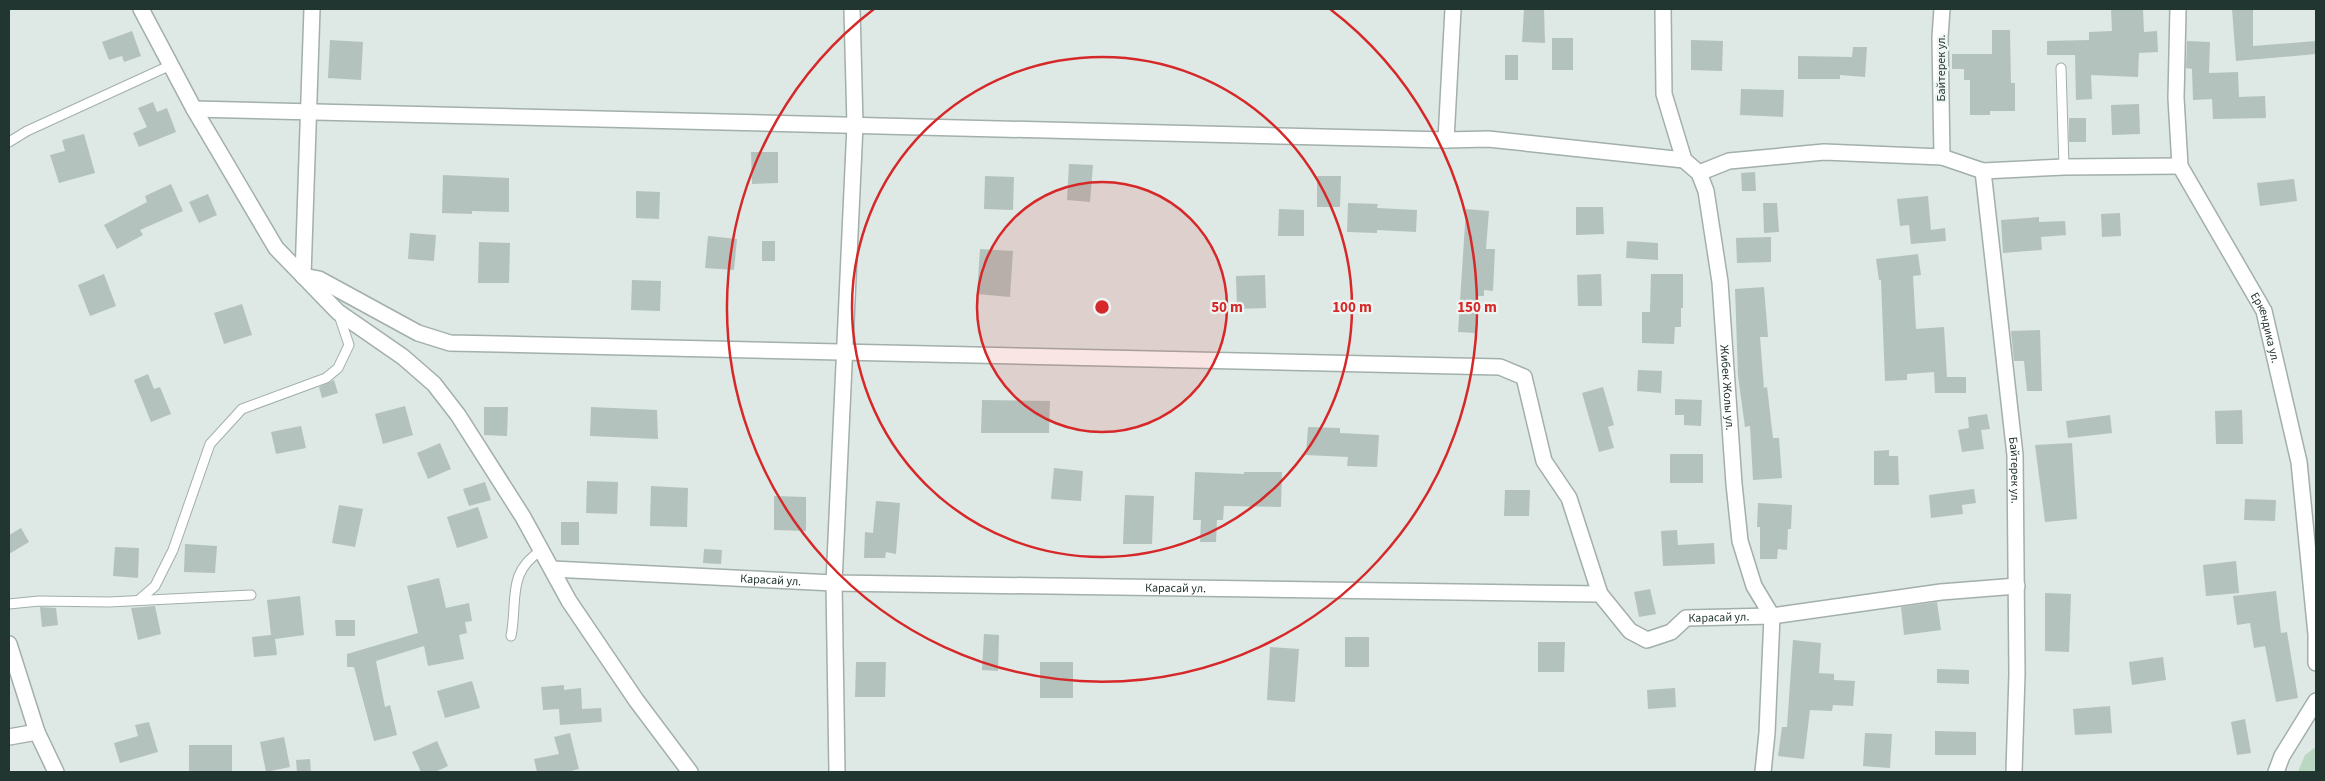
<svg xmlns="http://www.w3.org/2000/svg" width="2325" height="781" font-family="'Source Sans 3',sans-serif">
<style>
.green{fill:#b9d7c2}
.building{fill:#b4c2bd}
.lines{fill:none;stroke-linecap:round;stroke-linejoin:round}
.service-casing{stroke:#a2afab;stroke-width:11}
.minor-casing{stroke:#a2afab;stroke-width:18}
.service{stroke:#fff;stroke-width:9}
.minor{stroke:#fff;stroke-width:15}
.ring{fill:none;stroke:#d62828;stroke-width:2.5}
.labels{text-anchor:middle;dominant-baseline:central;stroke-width:4.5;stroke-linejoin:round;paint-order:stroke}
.street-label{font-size:12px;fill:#223631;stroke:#eef5f2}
.centre{fill:#d62828;stroke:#eef5f2;stroke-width:2.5}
.ring-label{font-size:15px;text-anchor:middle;font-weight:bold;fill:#d62828;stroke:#eef5f2;stroke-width:4.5;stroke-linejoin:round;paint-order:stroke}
</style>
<rect width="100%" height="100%" fill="#dee8e4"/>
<polygon class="green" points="2316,747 2316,772 2298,772 2305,755"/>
<g class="building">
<polygon points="1524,9 1544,9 1545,43 1522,42"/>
<polygon points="2111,9 2143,9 2144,32 2157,31 2158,52 2139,53 2138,77 2091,75 2092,99 2076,100 2075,55 2047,55 2047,41 2089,40 2089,32 2112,31"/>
<polygon points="2232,9 2253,9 2253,46 2316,41 2316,54 2236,61"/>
<polygon points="1992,30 2010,30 2011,83 2015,83 2015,111 1990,111 1990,115 1970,115 1970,80 1964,80 1964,69 1952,69 1952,54 1992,54"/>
<polygon points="132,31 141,56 124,62 122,56 109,60 102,42"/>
<rect x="1552" y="38" width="21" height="32"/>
<polygon points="330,40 363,42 361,80 328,78"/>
<polygon points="1691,40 1723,41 1722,71 1691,70"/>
<polygon points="2187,41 2210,42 2209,73 2238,72 2239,97 2265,96 2266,118 2213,119 2212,99 2193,100 2192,69 2186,68"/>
<polygon points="1853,47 1867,47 1865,77 1840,75 1840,79 1798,79 1798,56 1852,57"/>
<rect x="1505" y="55" width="13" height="25"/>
<polygon points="1741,89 1784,90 1783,117 1740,115"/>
<polygon points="153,102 157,112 167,108 176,132 139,147 133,133 147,127 138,108"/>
<polygon points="2139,104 2140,134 2112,135 2111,105"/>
<rect x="2069" y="118" width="17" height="24"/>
<polygon points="84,134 95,173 59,183 50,155 65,151 62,140"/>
<polygon points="751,152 778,152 778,183 752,184"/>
<polygon points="1069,164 1093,165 1090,202 1067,200"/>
<polygon points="1755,172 1756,191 1742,191 1741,173"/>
<polygon points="443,175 509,178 509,212 472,211 472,214 442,213"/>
<polygon points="985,176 1014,177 1013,210 984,209"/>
<polygon points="1317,176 1341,176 1340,207 1317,207"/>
<polygon points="2294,179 2297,201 2260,206 2257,183"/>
<polygon points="171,184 183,211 140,230 143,235 117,249 104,225 147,202 145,196"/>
<polygon points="636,191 660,192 659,219 636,218"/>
<polygon points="208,194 217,215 199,223 189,202"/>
<polygon points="1928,196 1931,230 1945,228 1946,241 1911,244 1909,225 1900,226 1897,199"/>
<polygon points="1348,203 1378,204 1377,208 1417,210 1416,232 1377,230 1377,233 1347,232"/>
<polygon points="1763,203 1777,203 1779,232 1764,233"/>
<polygon points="1576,207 1603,207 1604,234 1576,235"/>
<polygon points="1279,209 1304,210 1304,236 1278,236"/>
<polygon points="1466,209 1489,211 1486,249 1495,249 1493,291 1484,290 1484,296 1476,296 1475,333 1458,332"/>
<polygon points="2120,213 2121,236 2102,237 2101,214"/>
<polygon points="2039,217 2039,222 2065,221 2066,235 2041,237 2042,250 2003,253 2001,220"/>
<polygon points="410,233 436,235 434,261 408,259"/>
<polygon points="708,236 737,239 734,270 705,268"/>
<polygon points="1771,237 1771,262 1737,263 1736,238"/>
<rect x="762" y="241" width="13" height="20"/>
<polygon points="1627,241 1658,243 1658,260 1626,258"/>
<polygon points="479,242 510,243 509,283 478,283"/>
<polygon points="980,249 1013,251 1010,297 977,294"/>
<polygon points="1918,254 1921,275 1913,276 1916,329 1944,327 1947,377 1966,377 1966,393 1935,393 1934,372 1907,374 1907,380 1885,381 1881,280 1879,280 1876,259"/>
<polygon points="104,274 116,306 90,316 78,285"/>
<polygon points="1601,274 1602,306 1578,306 1577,275"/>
<polygon points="1651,274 1683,274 1683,308 1681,308 1681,327 1675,327 1674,344 1642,343 1642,312 1650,312"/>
<polygon points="1265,275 1266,308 1237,309 1236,276"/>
<polygon points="632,280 661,281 660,311 631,310"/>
<polygon points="1764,287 1768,337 1760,337 1764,388 1767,387 1773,438 1779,438 1782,478 1753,480 1750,426 1745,427 1738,376 1735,289"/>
<polygon points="242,304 252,335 224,344 214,313"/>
<polygon points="2040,330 2042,391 2027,391 2024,361 2014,361 2011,331"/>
<polygon points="1638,370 1662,371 1661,393 1637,391"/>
<polygon points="148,374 154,389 160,387 171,414 151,422 134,380"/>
<polygon points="334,380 338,393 322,398 319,387"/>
<polygon points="1603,387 1614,425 1608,427 1614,448 1599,452 1582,393"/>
<polygon points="1675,399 1702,400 1701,426 1684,425 1684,415 1675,415"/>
<polygon points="982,400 1050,401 1049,433 981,433"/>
<polygon points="405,406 413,435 383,444 375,414"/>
<polygon points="484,407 508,407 507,436 484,435"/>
<polygon points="591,407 657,410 658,439 590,436"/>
<polygon points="2242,410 2243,444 2216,444 2215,411"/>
<polygon points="1987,414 1990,429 1981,430 1984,449 1962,452 1958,430 1969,428 1968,417"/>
<polygon points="2110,415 2112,433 2068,438 2066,421"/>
<polygon points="301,426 306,448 276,454 271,432"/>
<polygon points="1308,427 1340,428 1340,433 1379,435 1377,467 1347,466 1348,457 1306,455"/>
<polygon points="440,443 451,469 428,479 417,453"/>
<polygon points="2072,443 2077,519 2045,522 2035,445"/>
<polygon points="1889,450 1889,456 1898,456 1899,485 1874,485 1874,451"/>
<rect x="1670" y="454" width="33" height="29"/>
<polygon points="1054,468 1083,471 1081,501 1051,499"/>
<polygon points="1195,472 1244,474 1244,472 1282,472 1281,507 1224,506 1223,520 1217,520 1216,542 1200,542 1201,520 1193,520"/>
<polygon points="587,481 618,482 617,514 586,513"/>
<polygon points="485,482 491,500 469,506 463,489"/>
<polygon points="651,486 688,488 687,527 650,526"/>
<polygon points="1974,489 1976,503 1962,505 1963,514 1931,518 1929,495"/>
<polygon points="1505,490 1530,490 1529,516 1504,516"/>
<polygon points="1125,495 1154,496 1152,544 1123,544"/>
<polygon points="774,496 806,497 806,531 774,530"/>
<polygon points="2245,499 2276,500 2275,521 2244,520"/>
<polygon points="876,501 900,503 896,554 886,552 885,558 864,558 865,532 873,533"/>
<polygon points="1758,503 1792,505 1791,529 1788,529 1787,550 1778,549 1777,559 1760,559 1760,527 1757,527"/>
<polygon points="339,505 363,509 355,547 332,543"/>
<polygon points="478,507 488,538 457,548 447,517"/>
<rect x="561" y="522" width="18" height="23"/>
<polygon points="21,528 29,542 9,554 9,535"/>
<polygon points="1677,530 1678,545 1714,543 1715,564 1663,566 1661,531"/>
<polygon points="185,544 217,546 215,573 184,572"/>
<polygon points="115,547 139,548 138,578 113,576"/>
<polygon points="704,549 722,550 721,564 703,563"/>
<polygon points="2236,561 2239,593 2206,596 2203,565"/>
<polygon points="439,578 446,608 469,603 472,621 465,622 467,633 459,635 464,659 428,666 424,646 376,661 385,707 390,705 397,735 374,741 354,667 347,667 347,654 418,633 407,586"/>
<polygon points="1650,589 1656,614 1639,617 1634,592"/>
<polygon points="2276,591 2281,633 2287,632 2298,698 2276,702 2265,646 2254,648 2250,623 2237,625 2233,596"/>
<polygon points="2045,593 2071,594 2069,652 2045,651"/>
<polygon points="300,596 304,635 275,639 277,655 254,657 252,637 271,635 267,600"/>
<polygon points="1937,602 1941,630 1904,635 1901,607"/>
<polygon points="155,606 161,634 138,640 131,608"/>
<polygon points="40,607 56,608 58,625 42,627"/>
<polygon points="335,620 355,620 355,636 336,636"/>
<polygon points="984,634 999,635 998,671 982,670"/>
<rect x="1345" y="637" width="24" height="30"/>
<polygon points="1793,640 1821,643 1819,673 1834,674 1834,680 1855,681 1853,706 1833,705 1832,711 1810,710 1804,759 1778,756 1782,727 1787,727"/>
<polygon points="1538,642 1565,642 1564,672 1538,672"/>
<polygon points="1270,647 1299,649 1295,702 1267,700"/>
<polygon points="2163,657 2166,680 2132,685 2129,662"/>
<polygon points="856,662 886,662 885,697 855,697"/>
<rect x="1040" y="662" width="33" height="36"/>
<polygon points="1937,669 1969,670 1969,684 1937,683"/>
<polygon points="472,681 480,708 445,718 437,691"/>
<polygon points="564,685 564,690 581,688 582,709 601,708 602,722 560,725 559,709 543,710 541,687"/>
<polygon points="1675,688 1676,707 1648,709 1647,690"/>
<polygon points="2110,706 2112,733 2075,735 2073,709"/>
<polygon points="2245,719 2251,753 2237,755 2231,722"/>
<polygon points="149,722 158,752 120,763 114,743 138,736 135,725"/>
<polygon points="1935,731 1976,732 1976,755 1935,755"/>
<polygon points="570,733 579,769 567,772 537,772 534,759 559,754 554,737"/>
<polygon points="1865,733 1892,734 1890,768 1863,766"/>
<polygon points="284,737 290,767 266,772 260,742"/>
<polygon points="437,741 448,766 435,772 421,772 412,752"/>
<rect x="189" y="745" width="43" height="27"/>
<polygon points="310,759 311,772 297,772 296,760"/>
</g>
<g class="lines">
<g class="service-casing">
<g id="service">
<polyline points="2061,68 2064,167"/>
<polyline points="9,142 27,131 171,65"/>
<polyline points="139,600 155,586 173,550 210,444 242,409 326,378 338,368 349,345 339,315"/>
<polyline points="9,604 39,601 109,602 251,595"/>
<path d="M511 636C518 601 506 572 542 550"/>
</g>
</g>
<g class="minor-casing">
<g id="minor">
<polyline points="141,9 194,109 276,248 338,312 403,357 434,384 458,415 523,517 569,601 636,700 690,772"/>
<polyline points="312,9 303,276 319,279 418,333 450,343 1500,367 1524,377 1544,461 1569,498 1600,594"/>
<path id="s1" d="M1663 9 1664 94 1684 160 1699 173 1706 191 1720 282 1734 484 1740 541 1754 586 1772 616 1767 733 1763 772"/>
<path id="s2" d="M2178 9 2176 98 2180 166 2264 311 2299 462 2316 634V663"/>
<polyline points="194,109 1446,140 1488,139 1684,160"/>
<polyline points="1446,140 1453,9"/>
<polyline points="1942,157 1940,37 1942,9"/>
<path id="s3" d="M1983 171 2015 455 2017 674 2014 772"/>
<polyline points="1699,173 1729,161 1824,152 1942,157 1983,171 2064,167 2180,166"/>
<path id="s4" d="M552 569 834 583 1600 594 1630 631 1647 640 1671 632 1686 618 1772 616 1941 592 2017 586"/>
<polyline points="9,644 37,732 56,772"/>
<polyline points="9,737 37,732"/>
<polyline points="837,772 834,583 855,125 852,9"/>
<polyline points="2276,772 2282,756 2316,701"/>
</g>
</g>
<use href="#service" class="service"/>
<use href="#minor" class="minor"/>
</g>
<circle cx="1102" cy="307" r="125" fill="#d62828" fill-opacity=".12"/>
<g class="ring">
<circle cx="1102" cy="307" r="125"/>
<circle cx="1102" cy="307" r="250"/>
<path d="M1330 9A375 375 0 1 1 874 9"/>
</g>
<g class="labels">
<g class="street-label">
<text transform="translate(1941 68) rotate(-90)">Байтерек ул.</text>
<text stroke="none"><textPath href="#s2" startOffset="341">Еркендика ул.</textPath></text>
<text stroke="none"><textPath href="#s1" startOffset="391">Жибек Жолы ул.</textPath></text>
<text stroke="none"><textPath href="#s3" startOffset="301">Байтерек ул.</textPath></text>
<text stroke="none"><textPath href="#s4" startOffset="219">Карасай ул.</textPath></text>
<text stroke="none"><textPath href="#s4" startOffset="624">Карасай ул.</textPath></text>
<text stroke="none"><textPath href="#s4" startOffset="1194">Карасай ул.</textPath></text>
</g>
</g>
<circle cx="1102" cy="307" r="8" class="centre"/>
<g class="ring-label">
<text x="1227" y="312">50 m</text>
<text x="1352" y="312">100 m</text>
<text x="1477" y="312">150 m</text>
</g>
<rect width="2325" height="781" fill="none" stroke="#223631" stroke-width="20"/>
</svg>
